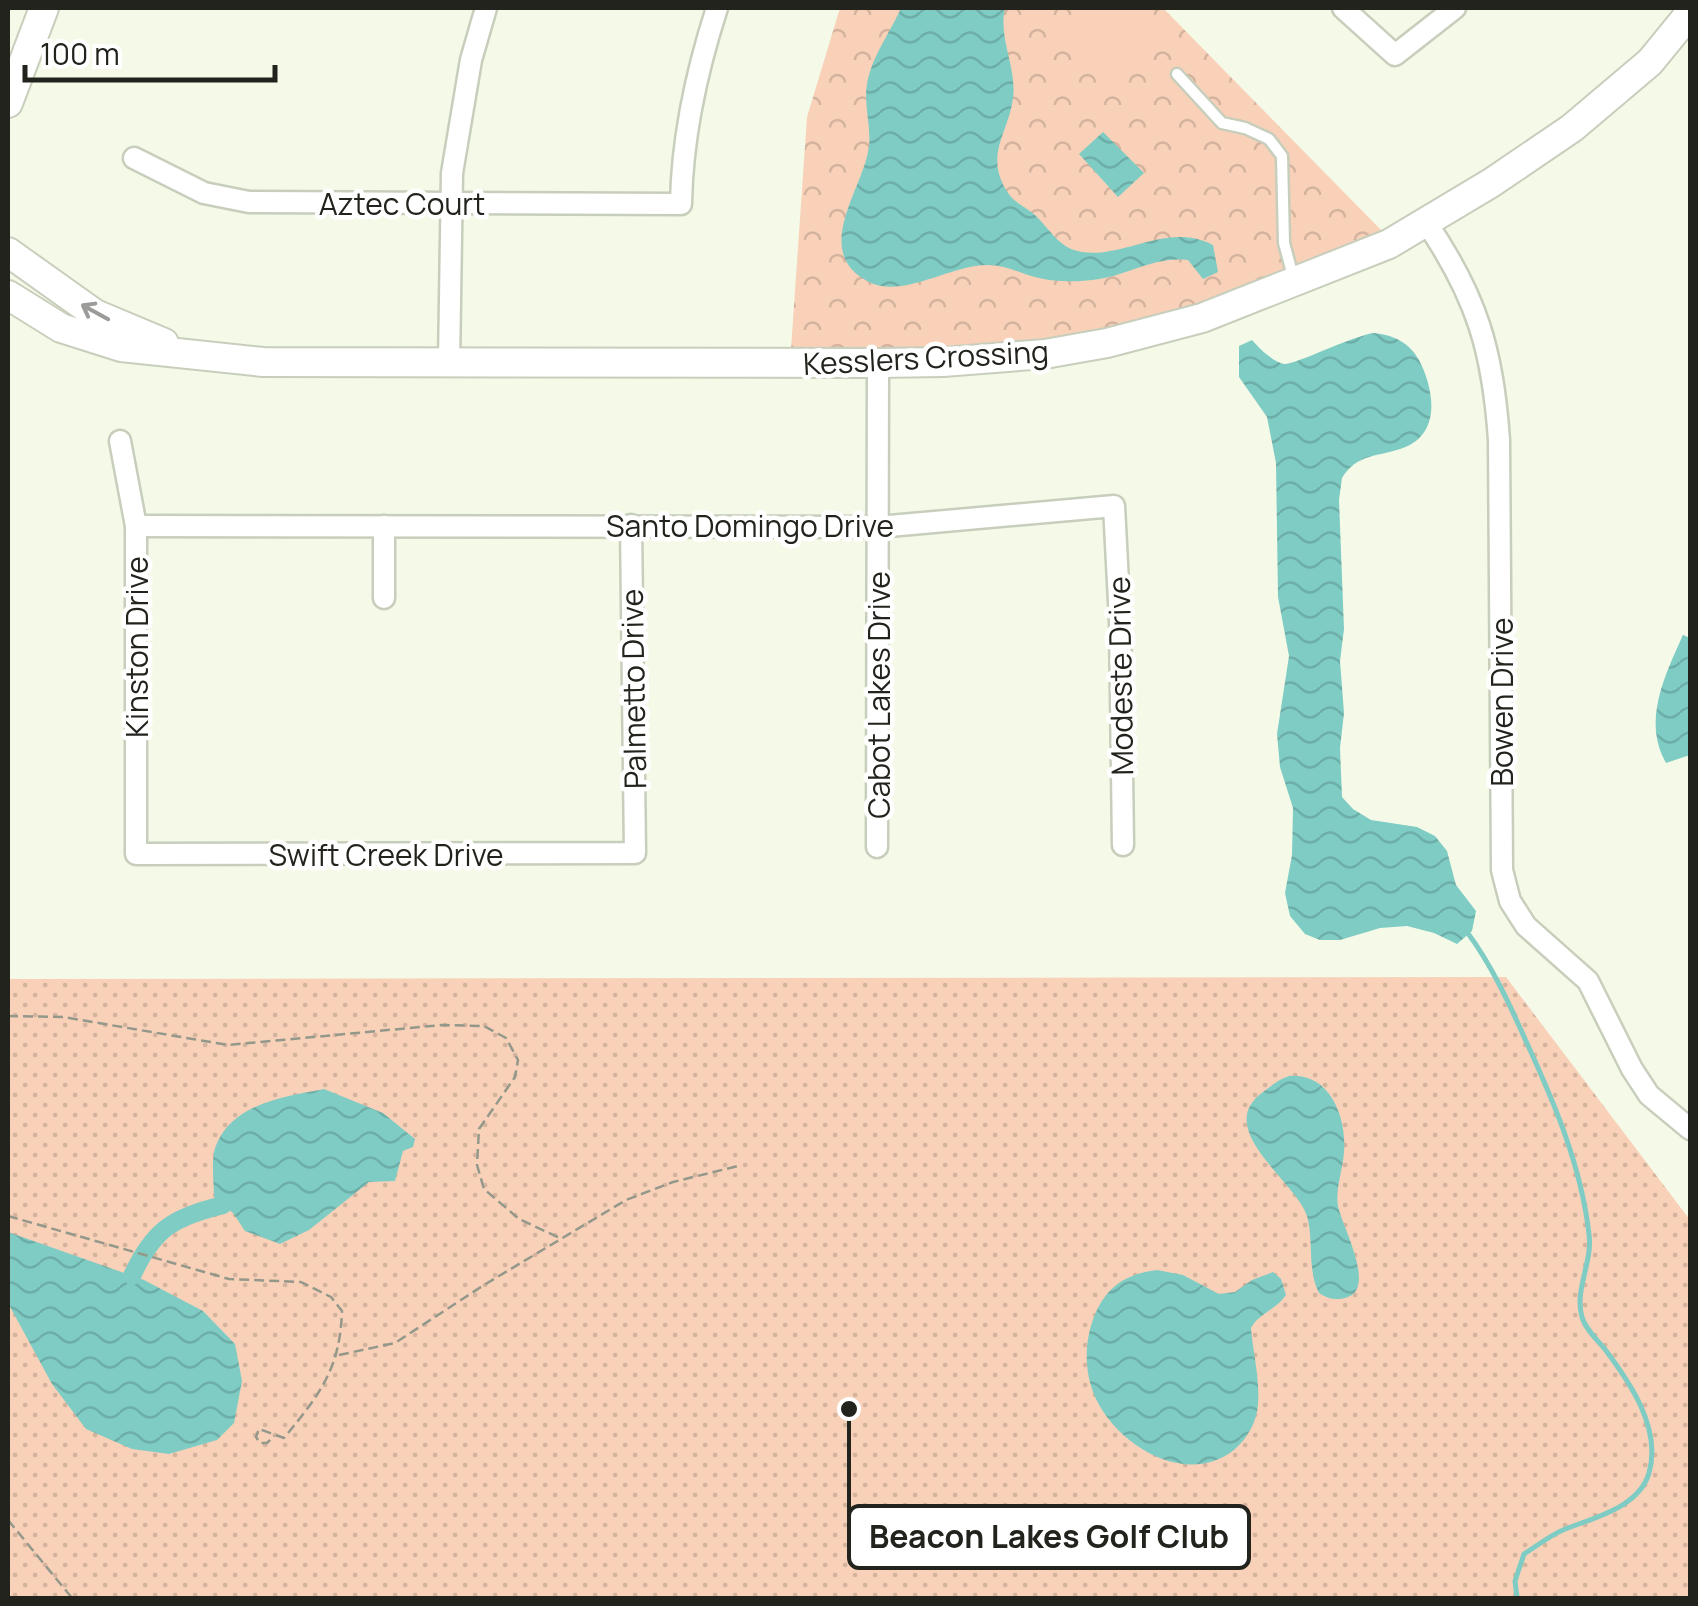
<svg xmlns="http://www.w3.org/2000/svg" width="1698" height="1606" font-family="Manrope,sans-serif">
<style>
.grass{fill:url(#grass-dots)}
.park{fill:url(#park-crowns)}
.garden{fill:#f8d1b8}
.water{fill:url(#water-waves)}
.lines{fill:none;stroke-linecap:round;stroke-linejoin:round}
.stream{stroke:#7fccc4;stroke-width:5}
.canal{stroke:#7fccc4;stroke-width:18}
.lane-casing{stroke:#c8cebc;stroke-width:15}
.street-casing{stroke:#c8cebc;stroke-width:25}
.secondary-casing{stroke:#c8cebc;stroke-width:32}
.path{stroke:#94988b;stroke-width:2.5;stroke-dasharray:10 5;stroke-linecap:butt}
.lane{stroke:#fff;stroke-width:10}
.street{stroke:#fff;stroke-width:20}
.secondary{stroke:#fff;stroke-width:28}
.oneway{stroke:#9b9c99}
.labels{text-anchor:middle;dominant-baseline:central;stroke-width:9;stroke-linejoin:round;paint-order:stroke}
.street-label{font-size:30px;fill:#21231c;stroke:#fff}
.leader{fill:none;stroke:#21231c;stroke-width:4}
.callout-dot{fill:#21231c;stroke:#fff;stroke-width:4}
.callout{fill:#fff;stroke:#21231c;stroke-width:4}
.callout-label{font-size:32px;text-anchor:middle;font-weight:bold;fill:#21231c}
</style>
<defs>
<pattern id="grass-dots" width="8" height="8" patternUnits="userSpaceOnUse" patternTransform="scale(2.5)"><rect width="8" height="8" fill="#f8d1b8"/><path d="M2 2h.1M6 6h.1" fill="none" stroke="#d4b39e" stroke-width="1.8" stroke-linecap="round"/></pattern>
<pattern id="park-crowns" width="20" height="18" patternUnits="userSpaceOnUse" patternTransform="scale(2.5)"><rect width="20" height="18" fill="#f8d1b8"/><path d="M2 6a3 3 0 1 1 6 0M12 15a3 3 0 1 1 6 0" fill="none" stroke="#d4b39e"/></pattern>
<pattern id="water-waves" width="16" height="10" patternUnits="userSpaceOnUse" patternTransform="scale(2.5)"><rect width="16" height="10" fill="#7fccc4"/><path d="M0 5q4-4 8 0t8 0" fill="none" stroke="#6dafa8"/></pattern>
</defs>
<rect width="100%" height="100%" fill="#f5fae8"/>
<polygon class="grass" points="1506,977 1690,1220 1690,1598 8,1598 8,979"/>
<polygon class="park" points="840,8 1163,8 1383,232 1252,290 1132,324 1030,343 939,349 791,349 807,117"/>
<g class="garden">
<polygon points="1098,8 1125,8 1131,14 1088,55 1069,34"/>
<polygon points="1138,21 1157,42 1112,82 1094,62"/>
</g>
<g class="water">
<path d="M901 8H1005C998 39 1017 67 1013 98 1009 133 983 155 1008 193 1015 204 1029 208 1038 218 1048 228 1057 243 1071 249 1116 266 1164 219 1213 245L1218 272 1203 279 1188 260C1152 256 1126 277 1092 280 1075 282 1055 282 1039 278 1021 274 1007 265 987 265 950 265 903 299 869 282 812 253 860 193 868 152 873 130 863 107 867 84 872 56 890 33 901 8Z"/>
<polygon points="1103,132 1144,173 1118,197 1079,154"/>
<path d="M1374 333C1393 335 1409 342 1419 360 1434 389 1442 434 1403 448 1379 457 1357 453 1342 478L1339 500 1344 629 1340 661 1344 713 1340 748 1342 797 1353 809 1371 820 1417 827 1435 836 1447 851 1456 885 1476 911 1472 931 1457 944 1434 933 1407 926 1380 928 1340 940H1320L1305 934 1290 916 1285 893 1292 855 1293 808 1280 767 1277 734 1289 656 1278 597 1276 463 1267 417 1239 377V346L1252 340C1259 348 1273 362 1284 364 1295 365 1352 336 1374 333Z"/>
<path d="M1683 635 1690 638V755L1666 763C1642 721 1665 675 1683 635Z"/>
<path d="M1289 1076C1330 1072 1347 1118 1344 1152 1343 1170 1335 1189 1338 1206 1342 1226 1376 1287 1348 1297 1338 1301 1327 1299 1319 1293 1307 1270 1314 1241 1307 1216 1295 1180 1212 1129 1263 1092 1271 1086 1279 1079 1289 1076Z"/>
<path d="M324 1089 383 1113 415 1139 413 1147 403 1151 395 1181 369 1182 309 1230 280 1244 245 1231 233 1213 214 1197C214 1183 211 1162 215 1148 231 1103 284 1097 324 1089Z"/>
<polygon points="8,1232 144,1280 203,1311 235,1344 242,1381 234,1423 217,1440 169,1454 132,1449 86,1429 52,1384 8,1303"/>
<path d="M1157 1270 1183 1275 1219 1294 1235 1292 1252 1280 1273 1272 1281 1279 1286 1295C1276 1310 1259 1313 1251 1328 1253 1353 1260 1379 1258 1404 1257 1422 1247 1439 1234 1450 1187 1487 1119 1447 1096 1399 1084 1374 1084 1342 1094 1317 1106 1287 1125 1274 1157 1270Z"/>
</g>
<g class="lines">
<path class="stream" d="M1467 932C1491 964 1509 1003 1525 1039 1554 1102 1581 1165 1589 1234 1593 1262 1574 1290 1582 1317 1585 1328 1596 1339 1604 1348 1629 1381 1662 1428 1649 1473 1639 1508 1592 1518 1563 1530 1549 1536 1537 1546 1524 1554L1515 1581 1517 1598"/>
<path class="canal" d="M132 1276C154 1228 173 1218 223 1205"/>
<g class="lane-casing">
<polyline id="lane" points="1177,74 1222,123 1245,128 1269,139 1282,156 1284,243 1294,280"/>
</g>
<g class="street-casing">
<g id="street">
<polyline points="1343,8 1395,55 1455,8"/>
<path d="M134 158 204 193 249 202 681 204C682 139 697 70 717 8"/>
<path d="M1426 222C1477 297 1493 351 1499 440L1502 870 1510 901 1526 926 1588 981 1632 1069 1649 1095 1690 1129"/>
<polyline points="449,363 452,173 471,60 486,8"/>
<polyline points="120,441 136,526 136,854 635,853 631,525"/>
<polyline points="136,526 878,527 1114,506 1120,621 1123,845"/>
<polyline points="384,526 384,598"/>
<polyline points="877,847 878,363"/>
</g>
</g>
<g class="secondary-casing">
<g id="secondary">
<polyline points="8,103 44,8"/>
<polyline points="8,252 95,314 164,343"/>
<polyline points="8,295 61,328 121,347 263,362 878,363 943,362 1045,354 1107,343 1202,318 1389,244 1491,183 1572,128 1650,62 1690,13"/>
</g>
</g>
<g class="path">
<polyline points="8,1016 63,1017 228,1045 442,1025 484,1026 506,1038 518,1060 515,1077 479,1129 477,1165 484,1189 519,1219 562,1239"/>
<path d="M8 1216 229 1279 301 1282 331 1297 342 1311C340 1369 320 1394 284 1438L259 1429 256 1437 260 1443H267L274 1436"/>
<polyline points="339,1355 395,1343 484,1285 626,1200 673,1182 738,1166"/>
<polyline points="8,1520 72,1598"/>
</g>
<use href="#lane" class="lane"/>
<use href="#street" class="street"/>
<use href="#secondary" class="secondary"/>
</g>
<defs><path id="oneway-shaft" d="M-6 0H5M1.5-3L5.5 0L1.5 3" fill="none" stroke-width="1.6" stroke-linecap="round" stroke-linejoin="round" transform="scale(2.5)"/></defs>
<use class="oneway" href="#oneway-shaft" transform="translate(95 312) rotate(-151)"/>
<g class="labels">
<g class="street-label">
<text x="402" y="203">Aztec Court</text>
<text transform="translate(926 357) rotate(-3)">Kesslers Crossing</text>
<text x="750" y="525">Santo Domingo Drive</text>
<text transform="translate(136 647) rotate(-90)">Kinston Drive</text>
<text transform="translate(1120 676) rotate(-91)">Modeste Drive</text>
<text transform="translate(633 689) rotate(-91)">Palmetto Drive</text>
<text transform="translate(878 695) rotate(-90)">Cabot Lakes Drive</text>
<text transform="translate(1501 702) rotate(-90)">Bowen Drive</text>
<text x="386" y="854">Swift Creek Drive</text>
</g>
</g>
<path class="leader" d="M849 1409L849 1537"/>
<circle class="callout-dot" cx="849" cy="1409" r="10"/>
<rect class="callout" x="849" y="1506" width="400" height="62" rx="10"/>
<g class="callout-label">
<text x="1049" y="1548">Beacon Lakes Golf Club</text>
</g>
<rect width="1698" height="1606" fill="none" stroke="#21231c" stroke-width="20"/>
<path d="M25 65v15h250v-15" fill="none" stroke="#21231c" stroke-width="5"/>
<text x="40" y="65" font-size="30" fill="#21231c" stroke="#ffffff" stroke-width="8" paint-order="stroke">100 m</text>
</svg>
